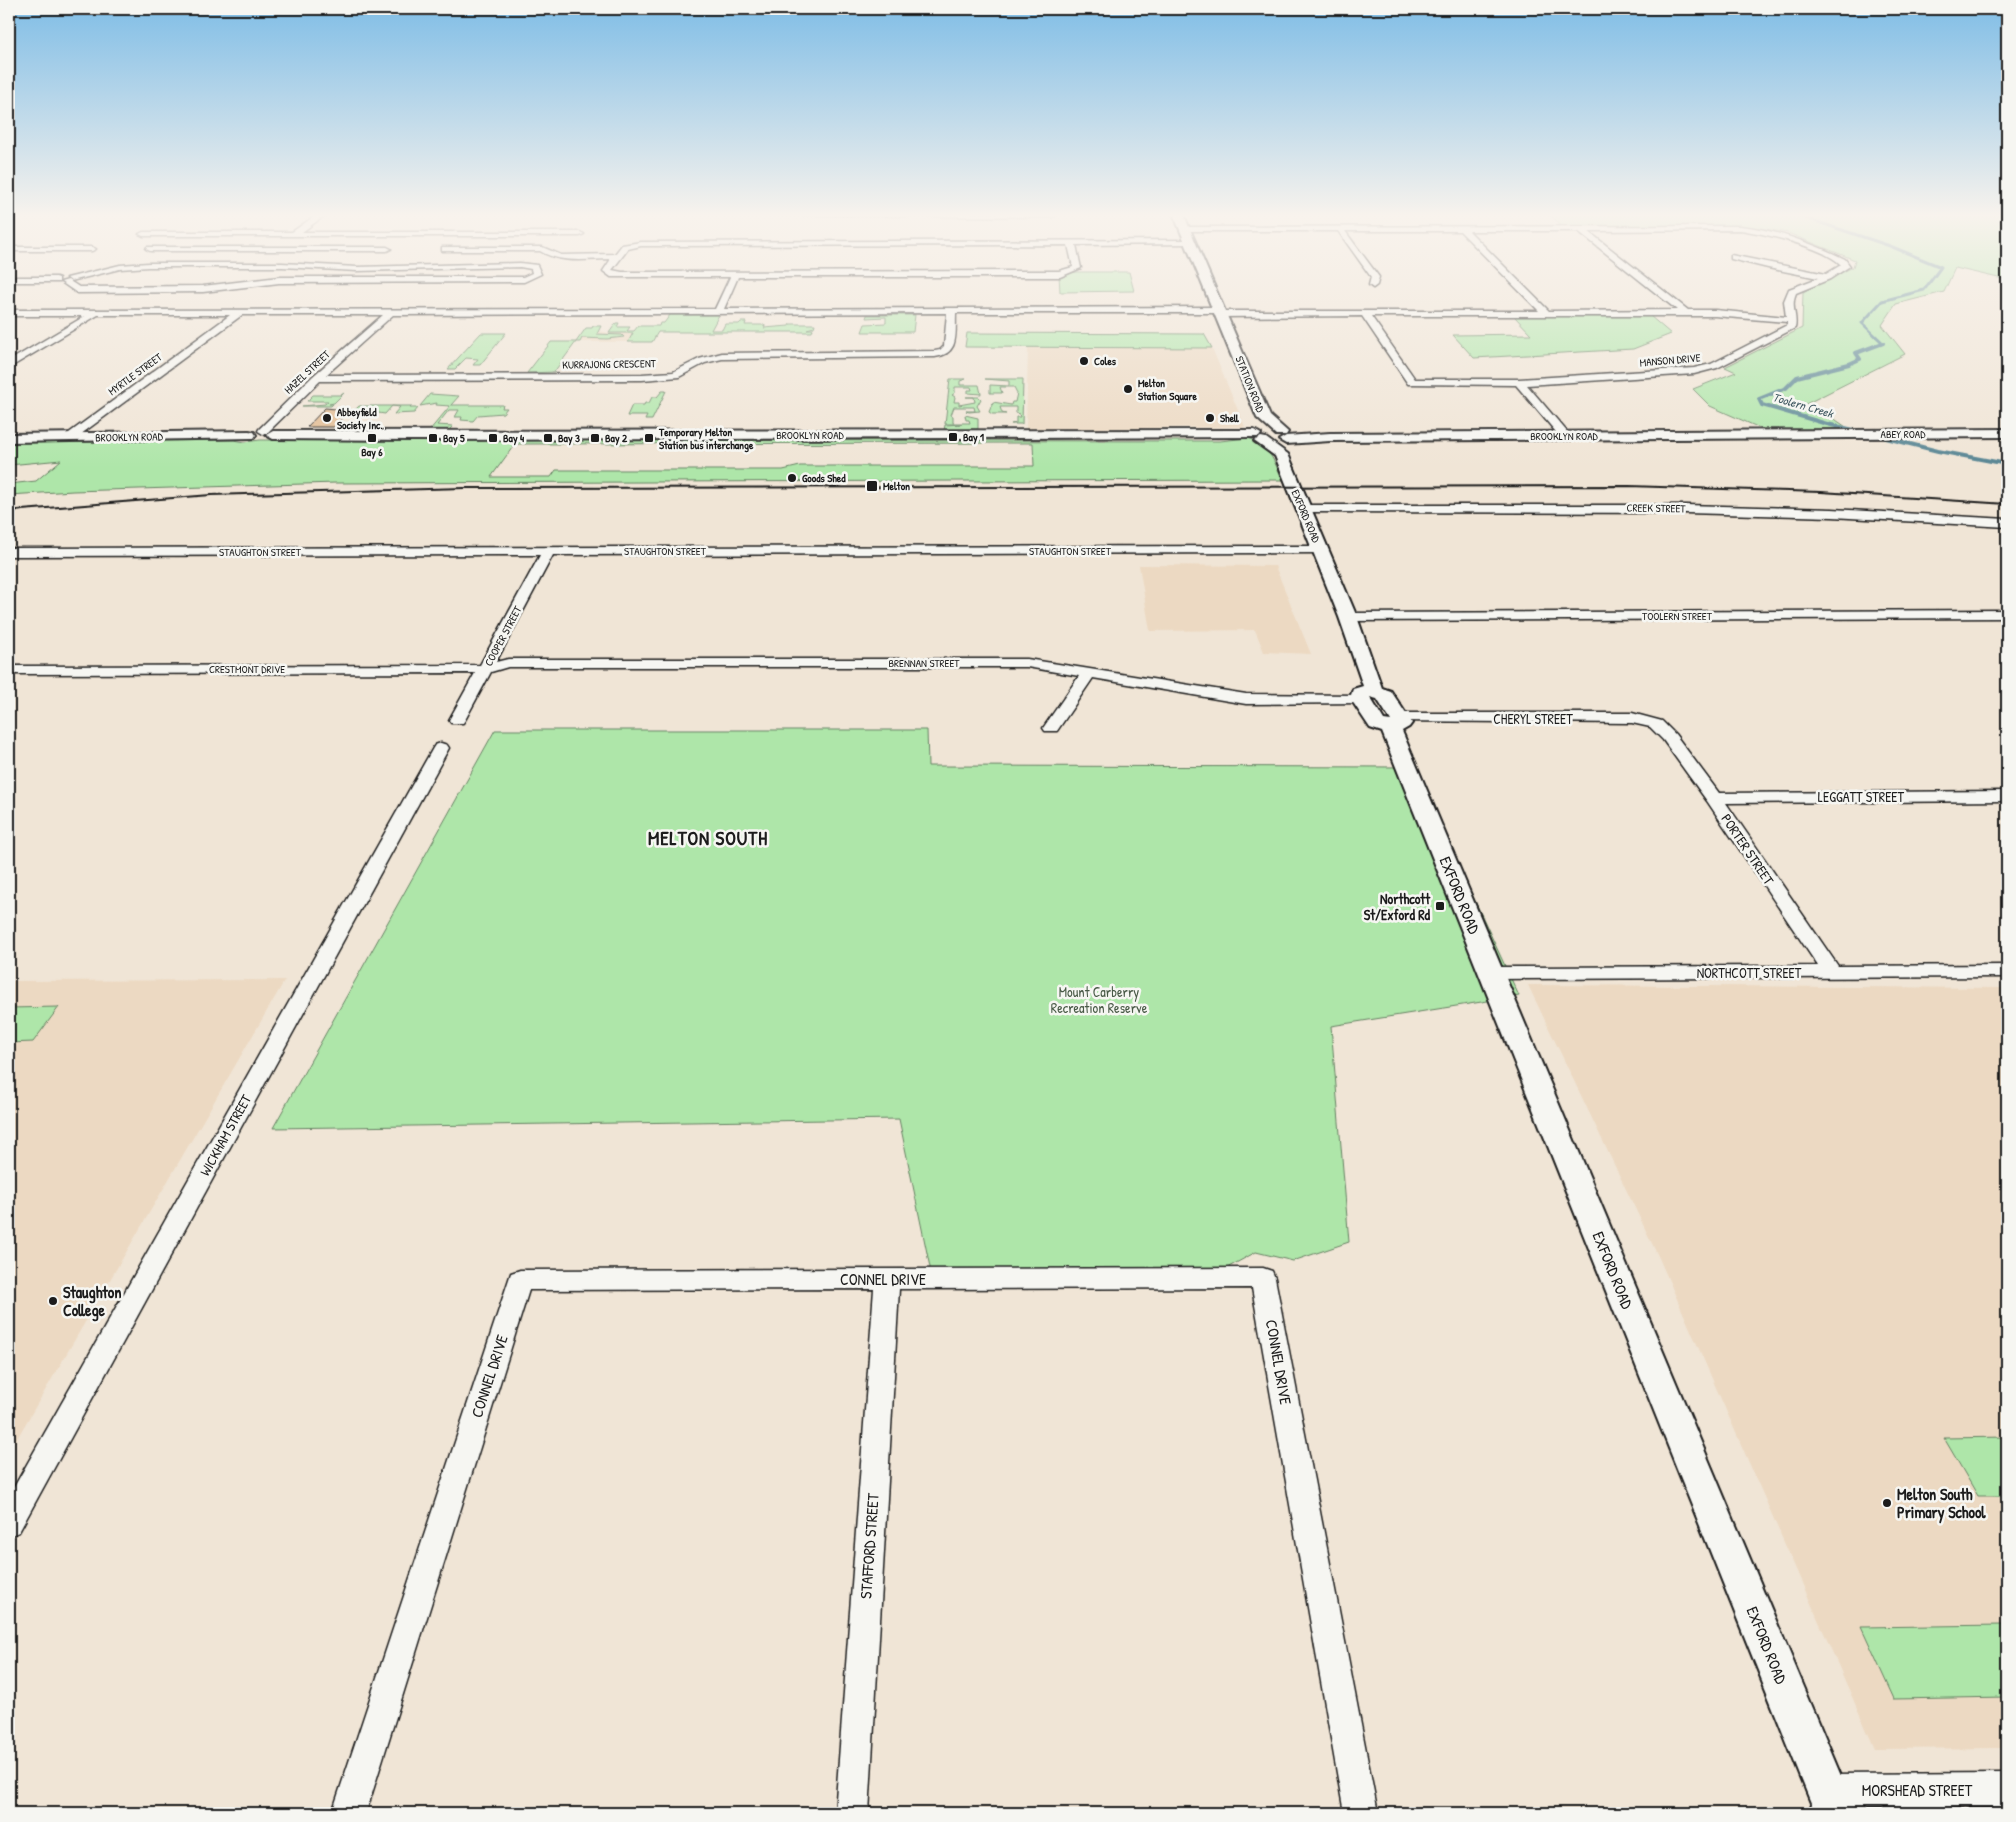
<svg xmlns="http://www.w3.org/2000/svg" width="2016" height="1822" font-family="'Patrick Hand',sans-serif">
<style>
.built{fill:#ecd9c2}
.green{fill:#aee6a9;stroke:#658162;fill-rule:evenodd}
.lines{fill:none;stroke-linecap:round;stroke-linejoin:round}
.stream-far1{stroke:#598593;stroke-width:3}
.stream{stroke:#598593;stroke-width:4}
.building{fill:#e2bc93;stroke:#1c1c1c}
.minor-casing{stroke:#1c1c1c;stroke-width:3}
.tertiary-casing{stroke:#1c1c1c;stroke-width:4}
.minor{fill:#f6f6f2;fill-rule:evenodd}
.tertiary{fill:#f6f6f2;fill-rule:evenodd}
.rail-far1{stroke:#1c1c1c;stroke-width:2}
.rail{stroke:#1c1c1c;stroke-width:2.5}
.poi-dot{fill:#1c1c1c;stroke:#f6f6f2;stroke-width:2}
.labels{text-anchor:middle;dominant-baseline:central;stroke-width:5;stroke-linejoin:round;paint-order:stroke}
.far-street-label{font-size:11px;fill:#1c1c1c;stroke:#f6f6f2}
.far-poi-label{font-size:11px;font-weight:bold;fill:#1c1c1c;stroke:#f6f6f2;text-anchor:start}
.far-water-label{font-size:12px;font-style:italic;fill:#405962;stroke:#f6f6f2}
.street-label{font-size:14px;fill:#1c1c1c;stroke:#f6f6f2}
.poi-label{font-size:14px;font-weight:bold;fill:#1c1c1c;stroke:#f6f6f2;text-anchor:end}
.park-label{font-size:14px;fill:#485946;stroke:#f6f6f2}
.near-street-label{font-size:16px;fill:#1c1c1c;stroke:#f6f6f2}
.near-poi-label{font-size:16px;font-weight:bold;fill:#1c1c1c;stroke:#f6f6f2;text-anchor:start}
.district-label{font-size:19px;font-weight:bold;letter-spacing:1px;fill:#1c1c1c;stroke:#f6f6f2}
</style>
<rect width="100%" height="100%" fill="#f0e5d6"/>
<filter id="ink" filterUnits="userSpaceOnUse"><feTurbulence type="fractalNoise" baseFrequency=".02" numOctaves="2"/><feDisplacementMap in="SourceGraphic" scale="10" xChannelSelector="R" yChannelSelector="G"/><feConvolveMatrix kernelMatrix="1 2 1 2 8 2 1 2 1" color-interpolation-filters="sRGB"/></filter>
<g filter="url(#ink)">
<g class="built">
<polygon points="599,331 610,333 634,333 628,342 580,342 582,338 623,338 622,335 596,334"/>
<polygon points="1028,348 1212,348 1245,427 1026,429"/>
<polygon points="1139,565 1275,566 1311,654 1264,652 1255,630 1150,631"/>
<polygon points="285,980 155,1203 9,1452 9,981"/>
<polygon points="1528,985 2007,988 2007,1748 1875,1749 1659,1258"/>
</g>
<g class="green">
<polygon points="1547,213 2007,213 2007,280 1955,268 1944,292 1896,304 1882,325 1905,354 1804,405 1836,420 1849,429 1762,429 1710,406 1693,389 1736,372 1725,367 1802,328 1803,292 1853,267 1855,260 1788,233 1754,227 1564,227"/>
<polygon points="1077,272 1129,272 1134,291 1060,292 1059,275"/>
<polygon points="670,315 719,315 711,330 722,330 725,324 739,324 741,322 746,322 745,325 765,325 764,328 789,326 790,324 815,324 814,327 807,329 813,329 812,332 658,332 652,342 628,342 633,333 609,333 616,323 619,323 617,327 630,327 627,331 634,331 638,326 659,326 660,323 664,323"/>
<polygon points="867,315 915,315 913,332 862,332 865,324 886,323 886,317 866,318"/>
<polygon points="1514,316 1650,316 1671,334 1633,349 1474,358 1453,335 1531,334"/>
<polygon points="593,326 601,326 597,334 622,335 624,337 607,339 582,338 580,342 576,342 554,372 527,373 551,342 576,342 586,328 592,328"/>
<polygon points="481,333 506,333 480,365 473,365 478,359 466,358 455,369 448,369"/>
<polygon points="967,333 1204,334 1212,348 965,347"/>
<polygon points="950,379 966,379 960,381 960,385 979,385 981,394 968,393 968,390 972,390 971,387 955,387 955,393 952,395 955,397 954,402 959,402 959,405 975,402 974,397 966,397 979,397 981,399 977,406 980,411 969,412 966,411 975,411 974,407 954,407 951,415 953,416 953,423 970,423 969,420 966,420 965,415 978,418 978,429 944,430 945,425 962,424 945,424"/>
<polygon points="985,379 1023,379 1022,424 1011,424 1016,423 1016,417 1020,417 1019,414 1016,413 1016,407 1000,407 1002,413 1006,414 992,414 989,412 993,402 1011,405 1012,402 1015,402 1017,393 1014,387 1000,387 1002,393 990,393 990,385 1009,386 1009,381"/>
<polygon points="662,391 666,391 652,420 645,420 647,416 627,416 632,405 644,405 645,403 649,403 652,397 657,397"/>
<polygon points="344,393 334,403 329,404 333,404 331,406 302,406 325,404 328,401 307,401 313,395 341,395"/>
<polygon points="430,394 459,396 451,405 503,405 502,408 507,408 503,413 478,415 473,421 461,420 462,417 455,417 459,410 449,410 437,425 453,426 448,431 429,431 450,406 436,405 437,403 420,406"/>
<polygon points="359,406 412,406 410,408 418,408 414,413 394,414 400,407 392,406 385,414 359,410 349,416"/>
<path d="M1248 438C1270 446 1273 460 1283 480L336 483 73 491 9 495V484L36 481 61 460 9 465V443L234 440 245 442 260 440 1220 441ZM1033 443 1034 466H800L783 470H556L551 477H491L515 444Z"/>
<polygon points="495,730 927,730 928,766 1413,767 1519,996 1331,1026 1349,1242 1293,1261 1256,1252 1225,1269 931,1272 899,1119 273,1128"/>
<polygon points="59,1007 33,1042 9,1043 9,1008"/>
<polygon points="2007,1437 2007,1496 1978,1496 1944,1438"/>
<polygon points="2002,1625 2007,1635 2007,1697 1894,1699 1861,1627"/>
</g>
<g class="lines">
<polyline class="stream-far1" points="1791,213 1890,246 1941,267 1924,290 1882,301 1862,323 1883,343 1881,344"/>
<g class="stream">
<polyline points="1863,432 1827,424 1762,405 1759,399 1786,388 1797,377 1849,364 1860,359 1856,353 1883,343"/>
<polyline points="1878,436 1938,451 2007,464"/>
</g>
</g>
<polygon class="building" points="325,408 347,410 335,427 307,427"/>
<g class="lines">
<g class="minor-casing">
<g id="minor">
<polygon points="319,213 328,213 302,232 580,232 584,234 580,236 143,236 139,234 143,232 292,232"/>
<polygon points="777,213 1056,213 1057,215 1053,217 781,215"/>
<path d="M1740 226C1777 230 1811 243 1845 259L1850 266 1830 279 1796 293C1790 307 1798 316 1795 328L1717 368 1694 374 1527 385 1569 434 1571 436 1569 438H1561L1516 385 1408 384 1362 316 1220 317 1217 316 1216 313H956C955 334 960 354 935 357L722 359 705 363 679 377 642 380 320 381 267 433 263 434 258 431 259 429 313 376 383 315H242L73 440H65L63 438 65 436 230 315H98L9 368V361L85 316H9V310L715 309 730 277H611L603 271 611 259C588 259 561 264 540 251H442V247H542L561 255 615 254 622 245 641 242 1189 240H1192V244L1076 245 1081 268 1060 277H738L724 309 1219 307 1222 308 1223 311H1539L1460 231H1345L1379 277 1377 285 1373 288 1369 285 1371 277 1338 231H1184L1180 229 1184 227ZM1740 230C1763 233 1826 248 1841 265L1826 274 1731 255V259L1768 268 1818 278 1789 289 1784 301 1786 317 1715 310H1688L1588 231ZM1469 231H1578L1677 310 1549 311ZM1068 245 1073 267 1059 271 622 272 612 270 628 249 641 246ZM947 313 944 346 940 350 935 351 722 353 699 359 673 372 642 374 326 375 393 315ZM1371 316H1715L1787 322V325L1711 364 1694 368 1519 379H1415Z"/>
<polygon points="9,247 92,247 96,249 92,251 9,251"/>
<polygon points="147,247 387,247 391,249 387,251 150,251 146,249"/>
<polygon points="148,263 282,263 357,267 520,263 537,265 541,274 524,282 279,283 203,292 77,293 61,282 68,280 79,287 203,286 279,277 523,277 532,273 531,269 520,267 357,271 282,267 148,267 120,269 71,281 67,278 120,265"/>
<polygon points="56,277 59,278 59,282 9,282 9,277"/>
<polygon points="1304,505 1686,505 1832,509 2007,519 2007,527 1832,517 1686,513 1300,512 1298,509"/>
<polygon points="1321,546 1326,547 1327,550 1326,553 553,555 496,662 508,659 1027,659 1246,694 1361,695 1366,697 1369,700 1366,703 1246,704 1093,678 1057,731 1045,731 1043,728 1079,676 1027,667 508,667 491,672 465,720 463,723 451,723 449,720 475,673 9,674 9,666 480,665 540,555 9,556 9,548"/>
<polygon points="2007,610 2007,618 1348,621 1341,617 1348,613"/>
<polygon points="1401,713 1632,713 1662,721 1675,734 1719,793 2007,791 2007,801 1726,803 1838,966 2007,965 2007,977 1492,979 1485,977 1482,973 1485,969 1492,967 1818,966 1707,801 1663,740 1650,727 1632,723 1395,721 1393,718 1395,715"/>
<polygon points="441,743 447,745 449,748 19,1532 9,1536 9,1496 433,748 435,745"/>
<polygon points="1263,1268 1272,1271 1275,1278 1378,1813 1344,1813 1252,1288 899,1289 869,1813 835,1813 874,1289 529,1290 366,1813 332,1813 511,1273 520,1270"/>
<polygon points="2007,1773 2007,1807 1827,1808 1815,1803 1810,1791 1815,1779 1827,1774"/>
</g>
</g>
<g class="tertiary-casing">
<g id="tertiary">
<polygon points="9,213 18,213 9,218"/>
<polygon points="1173,213 1183,213 1270,416 1288,432 1286,435 1276,435 1257,418"/>
<polygon points="2007,429 2007,437 1330,441 1286,444 1279,440 1286,436 1330,433"/>
<polygon points="1254,430 1261,434 1259,437 413,440 273,439 266,435 273,431"/>
<polygon points="249,431 254,432 256,435 254,438 9,442 9,434"/>
<path d="M1261 437 1266 438 1288 454 1357 617 1382 688 1391 691 1412 723 1409 727 1402 731 1857 1813H1815L1382 732 1370 728 1350 698 1353 689 1363 686 1339 617 1275 456 1254 441ZM1370 697 1377 699 1391 721 1384 720Z"/>
</g>
</g>
<use href="#minor" class="minor"/>
<use href="#tertiary" class="tertiary"/>
<polyline class="rail-far1" points="9,511 211,495 464,488 1629,486 1821,492 2007,504"/>
<polyline class="rail" points="9,511 21,510"/>
</g>
</g>
<linearGradient id="sky" x2="0" y2="1"><stop stop-color="#7fbde6"/><stop offset="0.46" stop-color="#f8f3ed"/><stop offset="1" stop-color="#f8f3ed" stop-opacity="0"/></linearGradient>
<rect width="2016" height="468" fill="url(#sky)"/>
<g class="poi-dot">
<circle cx="1084" cy="361" r="5"/>
<circle cx="1128" cy="389" r="5"/>
<circle cx="327" cy="418" r="5"/>
<circle cx="1210" cy="418" r="5"/>
<rect x="948" y="432" width="10" height="10" rx="2.5"/>
<rect x="367" y="433" width="10" height="10" rx="2.5"/>
<rect x="428" y="433" width="10" height="10" rx="2.5"/>
<rect x="488" y="433" width="10" height="10" rx="2.5"/>
<rect x="543" y="433" width="10" height="10" rx="2.5"/>
<rect x="590" y="433" width="10" height="10" rx="2.5"/>
<rect x="644" y="433" width="10" height="10" rx="2.5"/>
<circle cx="792" cy="478" r="5"/>
<rect x="866" y="480" width="12" height="12" rx="2.5"/>
<rect x="1435" y="901" width="10" height="10" rx="2.5"/>
<circle cx="53" cy="1301" r="5"/>
<circle cx="1887" cy="1503" r="5"/>
</g>
<g class="labels">
<g class="far-street-label">
<text transform="translate(1670 360) rotate(-5)">MANSON DRIVE</text>
<text transform="translate(609 364) rotate(-1)">KURRAJONG CRESCENT</text>
<text transform="translate(307 372) rotate(-43)">HAZEL STREET</text>
<text transform="translate(135 374) rotate(-36)">MYRTLE STREET</text>
<text transform="translate(1250 384) rotate(68)">STATION ROAD</text>
<text x="1903" y="434">ABEY ROAD</text>
<text x="810" y="435">BROOKLYN ROAD</text>
<text x="1564" y="436">BROOKLYN ROAD</text>
<text transform="translate(129 437) rotate(-1)">BROOKLYN ROAD</text>
<text transform="translate(1656 508) rotate(1)">CREEK STREET</text>
<text transform="translate(1306 516) rotate(67)">EXFORD ROAD</text>
<text x="665" y="551">STAUGHTON STREET</text>
<text x="1070" y="551">STAUGHTON STREET</text>
<text x="260" y="552">STAUGHTON STREET</text>
<text x="1677" y="616">TOOLERN STREET</text>
<text transform="translate(503 636) rotate(-62)">COOPER STREET</text>
<text x="924" y="663">BRENNAN STREET</text>
<text x="247" y="669">CRESTMONT DRIVE</text>
</g>
<g class="far-poi-label">
<text x="1094" y="361">Coles</text>
<text x="1138" y="383">Melton<tspan x="1138" dy="13">Station Square</tspan></text>
<text x="337" y="412">Abbeyfield<tspan x="337" dy="13">Society Inc.</tspan></text>
<text x="1220" y="418">Shell</text>
<text x="659" y="432">Temporary Melton<tspan x="659" dy="13">Station bus interchange</tspan></text>
<text x="963" y="437">Bay 1</text>
<text x="443" y="438">Bay 5</text>
<text x="503" y="438">Bay 4</text>
<text x="558" y="438">Bay 3</text>
<text x="605" y="438">Bay 2</text>
<text x="372" y="452" text-anchor="middle">Bay 6</text>
<text x="802" y="478">Goods Shed</text>
<text x="883" y="486">Melton</text>
</g>
<g class="far-water-label">
<text transform="translate(1803 405) rotate(16)">Toolern Creek</text>
</g>
<g class="street-label">
<text x="1533" y="718">CHERYL STREET</text>
<text x="1861" y="796">LEGGATT STREET</text>
<text transform="translate(1748 849) rotate(56)">PORTER STREET</text>
<text x="1749" y="972">NORTHCOTT STREET</text>
<text transform="translate(225 1135) rotate(-61)">WICKHAM STREET</text>
</g>
<g class="poi-label">
<text x="1430" y="898">Northcott<tspan x="1430" dy="16">St/Exford Rd</tspan></text>
</g>
<g class="park-label">
<text x="1099" y="991">Mount Carberry<tspan x="1099" dy="16">Recreation Reserve</tspan></text>
</g>
<g class="near-street-label">
<text transform="translate(1460 895) rotate(68)">EXFORD ROAD</text>
<text transform="translate(1613 1270) rotate(68)">EXFORD ROAD</text>
<text x="883" y="1279">CONNEL DRIVE</text>
<text transform="translate(1279 1362) rotate(80)">CONNEL DRIVE</text>
<text transform="translate(489 1376) rotate(-72)">CONNEL DRIVE</text>
<text transform="translate(869 1546) rotate(-86)">STAFFORD STREET</text>
<text transform="translate(1767 1645) rotate(68)">EXFORD ROAD</text>
<text x="1917" y="1790">MORSHEAD STREET</text>
</g>
<g class="near-poi-label">
<text x="63" y="1292">Staughton<tspan x="63" dy="18">College</tspan></text>
<text x="1897" y="1494">Melton South<tspan x="1897" dy="18">Primary School</tspan></text>
</g>
<g class="district-label">
<text x="708" y="838">MELTON SOUTH</text>
</g>
</g>
<rect width="2016" height="1822" fill="none" stroke="#f6f6f2" stroke-width="30"/>
<rect x="15" y="15" width="1986" height="1792" fill="none" stroke="#1c1c1c" stroke-width="2" filter="url(#ink)"/>
</svg>
